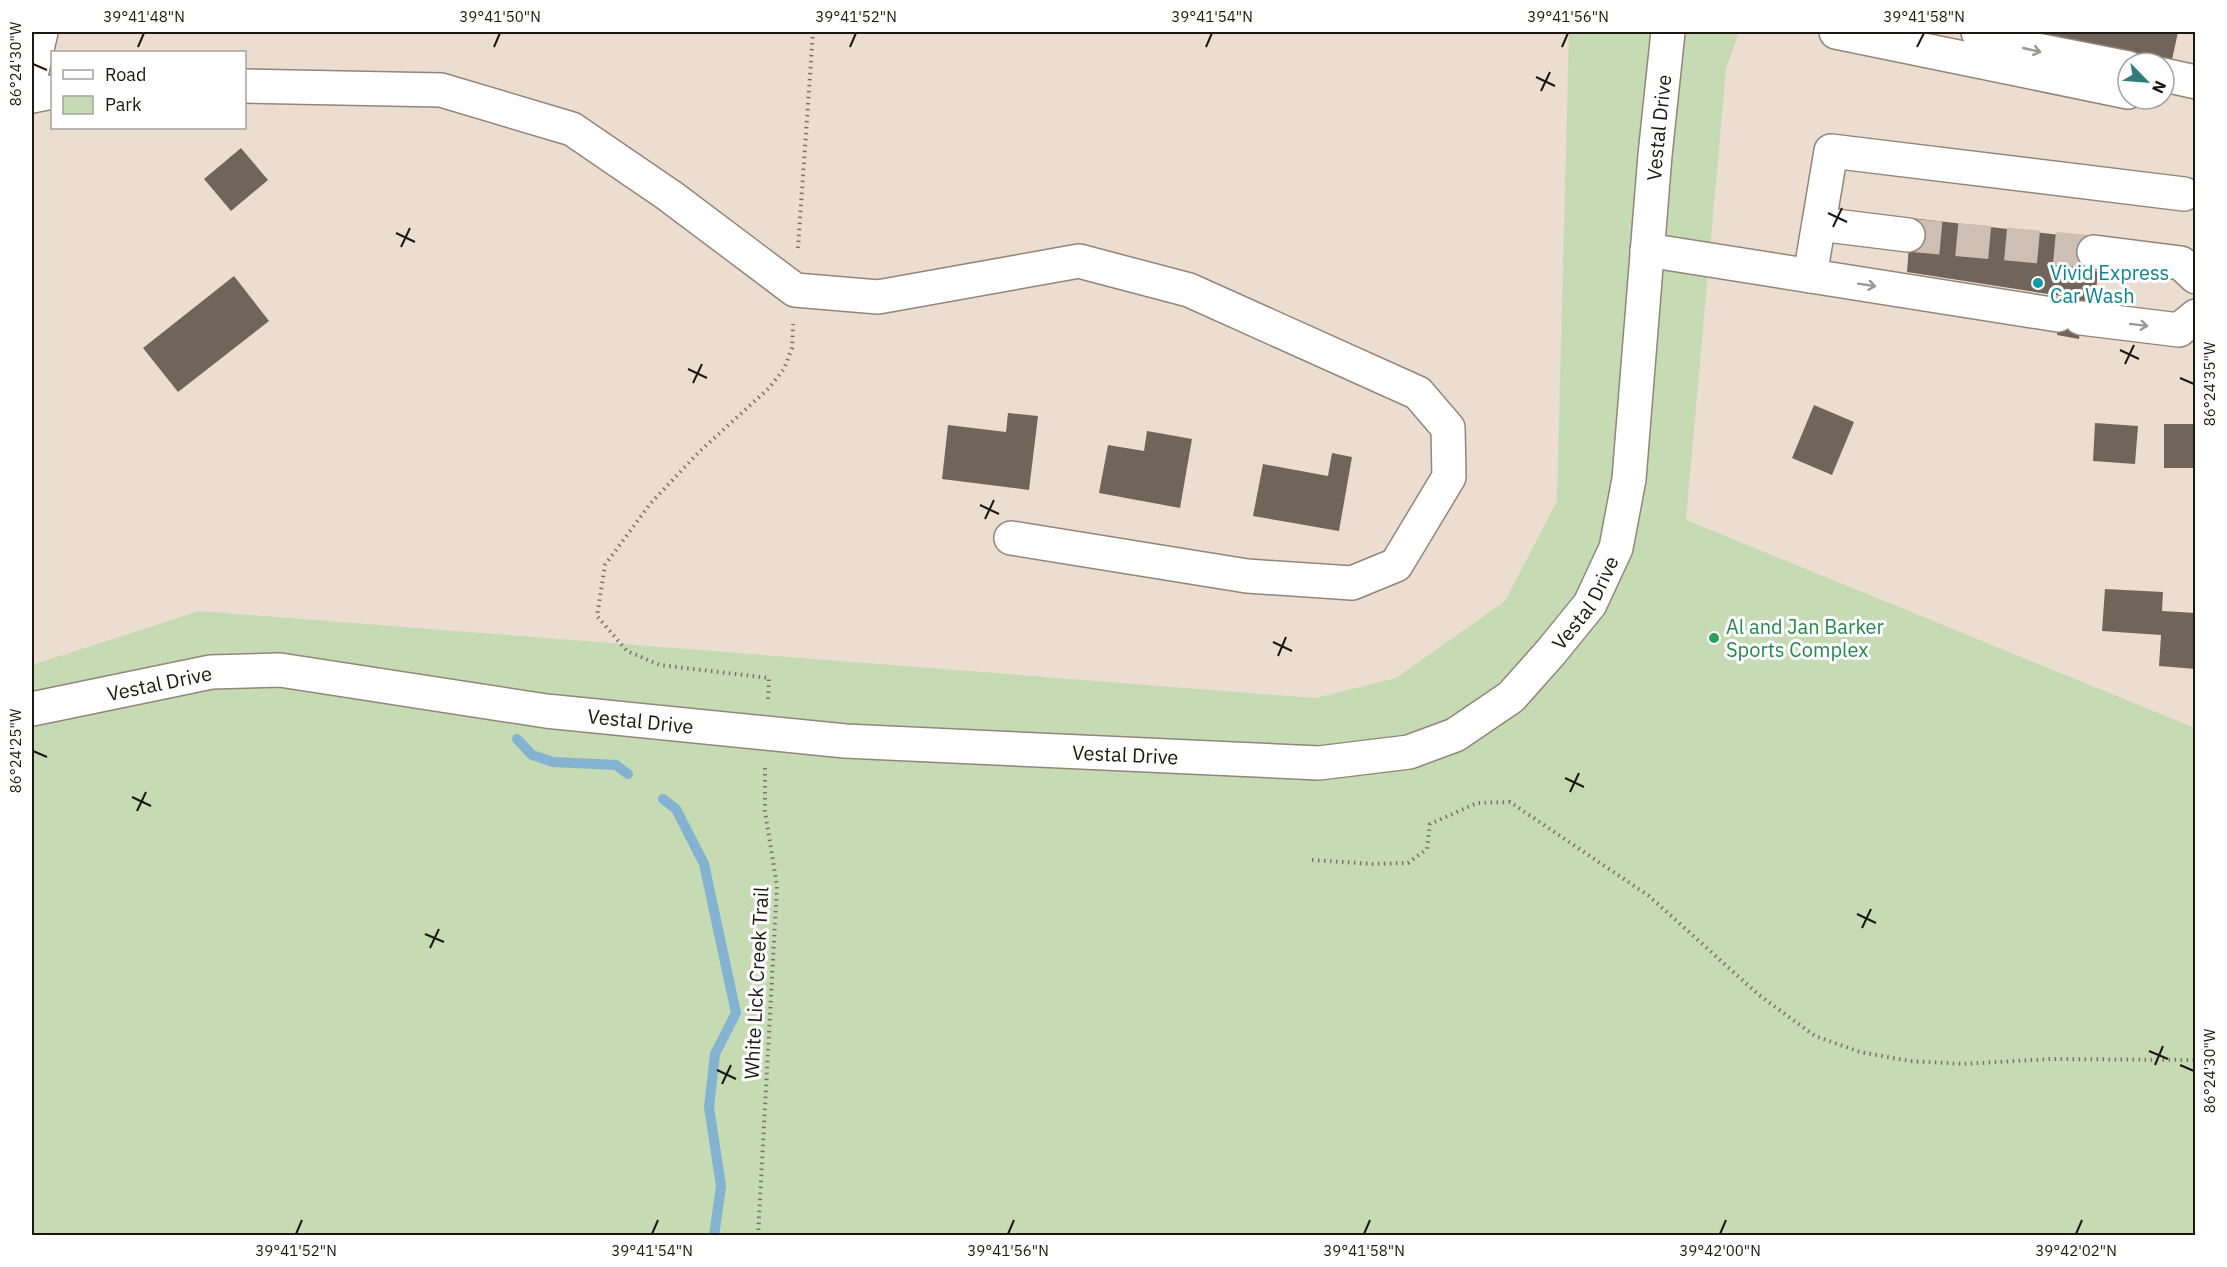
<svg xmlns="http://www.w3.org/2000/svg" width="2227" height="1267" font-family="'IBM Plex Sans',sans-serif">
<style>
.green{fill:#c6dab4}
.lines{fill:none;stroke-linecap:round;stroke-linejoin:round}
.stream{stroke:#83b3d1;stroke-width:10}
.building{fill:#71645a}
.minor-tunnel{stroke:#cdbfb4;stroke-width:33;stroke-dasharray:33 16;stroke-linecap:butt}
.minor-casing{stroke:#93857a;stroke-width:36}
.path{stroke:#7c726b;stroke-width:4;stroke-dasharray:1.5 4.5;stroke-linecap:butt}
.minor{stroke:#fff;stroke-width:33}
.oneway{stroke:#999795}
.ticks{fill:none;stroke:#1c1713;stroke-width:2}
.culture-dot{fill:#0f9aa8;stroke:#fff;stroke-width:2}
.leisure-dot{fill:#2e9e5b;stroke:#fff;stroke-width:2}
.labels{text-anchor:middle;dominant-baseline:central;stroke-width:6;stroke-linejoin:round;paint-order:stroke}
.street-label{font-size:20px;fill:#1c1713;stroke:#fff}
.culture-label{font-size:20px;fill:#0d838f;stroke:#fff;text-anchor:start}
.leisure-label{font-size:20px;fill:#27864d;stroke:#fff;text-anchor:start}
.neatline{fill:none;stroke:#1c1713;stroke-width:2}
.ticks-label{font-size:15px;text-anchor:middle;fill:#1c1713}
</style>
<rect width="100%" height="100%" fill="#ecddd1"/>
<polygon class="green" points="1569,32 1739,32 1726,69 1686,520 2195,728 2195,1235 32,1235 32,665 199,611 1315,698 1396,678 1505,601 1557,501"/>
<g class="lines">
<g class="stream">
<polyline points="517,739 532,755 553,762 616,765 628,774"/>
<polyline points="663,799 676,809 704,864 736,1013 715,1054 709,1107 721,1186 714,1236"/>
</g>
</g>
<g class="building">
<polygon points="2020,32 2178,32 2170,69 2164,63 2143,63"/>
<polygon points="241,148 268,180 231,211 204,179"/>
<polygon points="1911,218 2095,239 2092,270 2098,272 2095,300 2083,301 2079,339 2057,335 2061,296 1907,272"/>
<polygon points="234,276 269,321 178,392 143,348"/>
<polygon points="1814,405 1854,422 1832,475 1792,458"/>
<polygon points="1008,413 1038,416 1029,490 942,479 948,425 1006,432"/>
<polygon points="2095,423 2138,426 2135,464 2093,461"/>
<rect x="2164" y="424" width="32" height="44"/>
<polygon points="1147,431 1192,439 1180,508 1099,493 1108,445 1144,451"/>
<polygon points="1332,453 1352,457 1339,531 1253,516 1263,464 1328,476"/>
<polygon points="2105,589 2163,592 2162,611 2196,613 2196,669 2159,666 2161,635 2102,631"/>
</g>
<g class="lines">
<polyline class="minor-tunnel" points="1908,235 2094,252"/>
<g class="minor-casing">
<g id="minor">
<polyline points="1836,32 2128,92"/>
<polyline points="1978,32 1986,39 2012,45 2128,68"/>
<polyline points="32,71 41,32"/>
<polyline points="2164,75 2196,82"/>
<polyline points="244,86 441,90 572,129 670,196 795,290 878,297 1079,261 1189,290 1418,393 1448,428 1449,477 1396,565 1352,583 1247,576 1011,538"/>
<polyline points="32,96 52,92"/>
<polyline points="1819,224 1908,235"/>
<polyline points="1647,250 2058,315"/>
<polyline points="2094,252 2181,263 2196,277"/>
<polyline points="1810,276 1831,151 2184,194"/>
<polyline points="2081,318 2179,330 2196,316"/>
<path id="s1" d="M32 709 211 672 280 670 546 711 845 741 1319 763 1409 752 1455 735 1511 697 1551 652 1590 604 1616 548 1629 479 1655 155 1668 32"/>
</g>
</g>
<g class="path">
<polyline points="798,248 813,32"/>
<polyline points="768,699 769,678 660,665 627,651 597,616 605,565 650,504 699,452 769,388 784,369 792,348 793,324"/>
<polyline points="1312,860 1373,864 1408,863 1427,849 1430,824 1477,803 1510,802 1649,896 1759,995 1815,1036 1860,1052 1910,1061 1964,1064 2050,1059 2196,1060"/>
<polyline points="758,1236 777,886 765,811 765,767"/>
</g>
<use href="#minor" class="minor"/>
</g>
<defs><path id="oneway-shaft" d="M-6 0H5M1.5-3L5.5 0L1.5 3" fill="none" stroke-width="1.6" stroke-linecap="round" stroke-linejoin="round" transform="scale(1.5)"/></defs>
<g class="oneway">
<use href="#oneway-shaft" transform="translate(2032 50) rotate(13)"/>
<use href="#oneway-shaft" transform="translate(1867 285) rotate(9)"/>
<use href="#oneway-shaft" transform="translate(2139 325) rotate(7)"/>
</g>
<path class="ticks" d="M138 47 144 33M494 47 500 33M850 47 856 33M1206 47 1212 33M1562 47 1568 33M1917 47 1924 33M33 64 47 70M1536 77 1555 86M1541 91 1550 72M1828 213 1847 222M1833 227 1842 208M396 233 415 242M401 247 410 228M2120 350 2139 359M2125 364 2134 345M688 369 707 378M2180 378 2194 384M693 383 702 364M980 505 999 514M985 519 994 500M1273 642 1292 651M1278 656 1286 637M33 751 47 757M1565 778 1584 787M1570 792 1579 773M132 797 151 806M137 811 146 792M1857 914 1876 923M1862 928 1871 909M425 934 444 942M430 948 439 929M2149 1051 2168 1059M2155 1065 2163 1046M2180 1065 2194 1071M717 1070 736 1079M722 1084 731 1065M296 1234 302 1220M652 1234 658 1220M1008 1234 1014 1220M1364 1234 1370 1220M1720 1234 1726 1220M2076 1234 2082 1220"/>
<circle class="culture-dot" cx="2038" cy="283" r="6"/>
<circle class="leisure-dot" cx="1714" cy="638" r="6"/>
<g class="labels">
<g class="street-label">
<text stroke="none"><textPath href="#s1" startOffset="2110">Vestal Drive</textPath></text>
<text stroke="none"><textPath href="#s1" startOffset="1624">Vestal Drive</textPath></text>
<text stroke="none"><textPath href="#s1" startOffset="130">Vestal Drive</textPath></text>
<text stroke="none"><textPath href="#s1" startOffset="616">Vestal Drive</textPath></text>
<text stroke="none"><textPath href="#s1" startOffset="1102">Vestal Drive</textPath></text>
<text transform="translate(756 983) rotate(-87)">White Lick Creek Trail</text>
</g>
<g class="culture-label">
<text x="2050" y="272">Vivid Express<tspan x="2050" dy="23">Car Wash</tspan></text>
</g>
<g class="leisure-label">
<text x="1726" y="626">Al and Jan Barker<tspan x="1726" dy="23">Sports Complex</tspan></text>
</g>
</g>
<rect width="2227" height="1267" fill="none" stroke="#ffffff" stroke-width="66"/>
<rect x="51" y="51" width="195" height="78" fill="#ffffff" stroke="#a4a2a1" stroke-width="1.5"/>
<rect x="63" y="70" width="30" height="9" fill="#ffffff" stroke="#a4a2a1" stroke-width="1.5"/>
<text x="105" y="81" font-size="18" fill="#1c1713">Road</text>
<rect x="63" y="96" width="30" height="18" fill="#c6dab4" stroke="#a4a2a1" stroke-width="1.5"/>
<text x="105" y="111" font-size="18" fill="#1c1713">Park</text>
<g transform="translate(2146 81) rotate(115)"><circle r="28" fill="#ffffff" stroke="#a4a2a1" stroke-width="1.5"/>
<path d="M0-4.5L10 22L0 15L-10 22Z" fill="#327b78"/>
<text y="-9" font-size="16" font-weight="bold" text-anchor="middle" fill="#1c1713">N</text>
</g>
<rect x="33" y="33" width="2161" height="1201" class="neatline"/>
<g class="ticks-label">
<text x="144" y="22">39°41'48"N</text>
<text x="500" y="22">39°41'50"N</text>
<text x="856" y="22">39°41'52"N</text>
<text x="1212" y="22">39°41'54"N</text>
<text x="1568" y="22">39°41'56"N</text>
<text x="1924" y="22">39°41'58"N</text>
<text transform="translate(16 64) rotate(-90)" y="5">86°24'30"W</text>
<text transform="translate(2210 384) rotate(-90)" y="5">86°24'35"W</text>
<text transform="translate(16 751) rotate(-90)" y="5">86°24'25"W</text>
<text transform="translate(2210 1071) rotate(-90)" y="5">86°24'30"W</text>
<text x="296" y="1256">39°41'52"N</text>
<text x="652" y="1256">39°41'54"N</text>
<text x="1008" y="1256">39°41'56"N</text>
<text x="1364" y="1256">39°41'58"N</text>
<text x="1720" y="1256">39°42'00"N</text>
<text x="2076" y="1256">39°42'02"N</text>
</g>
</svg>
